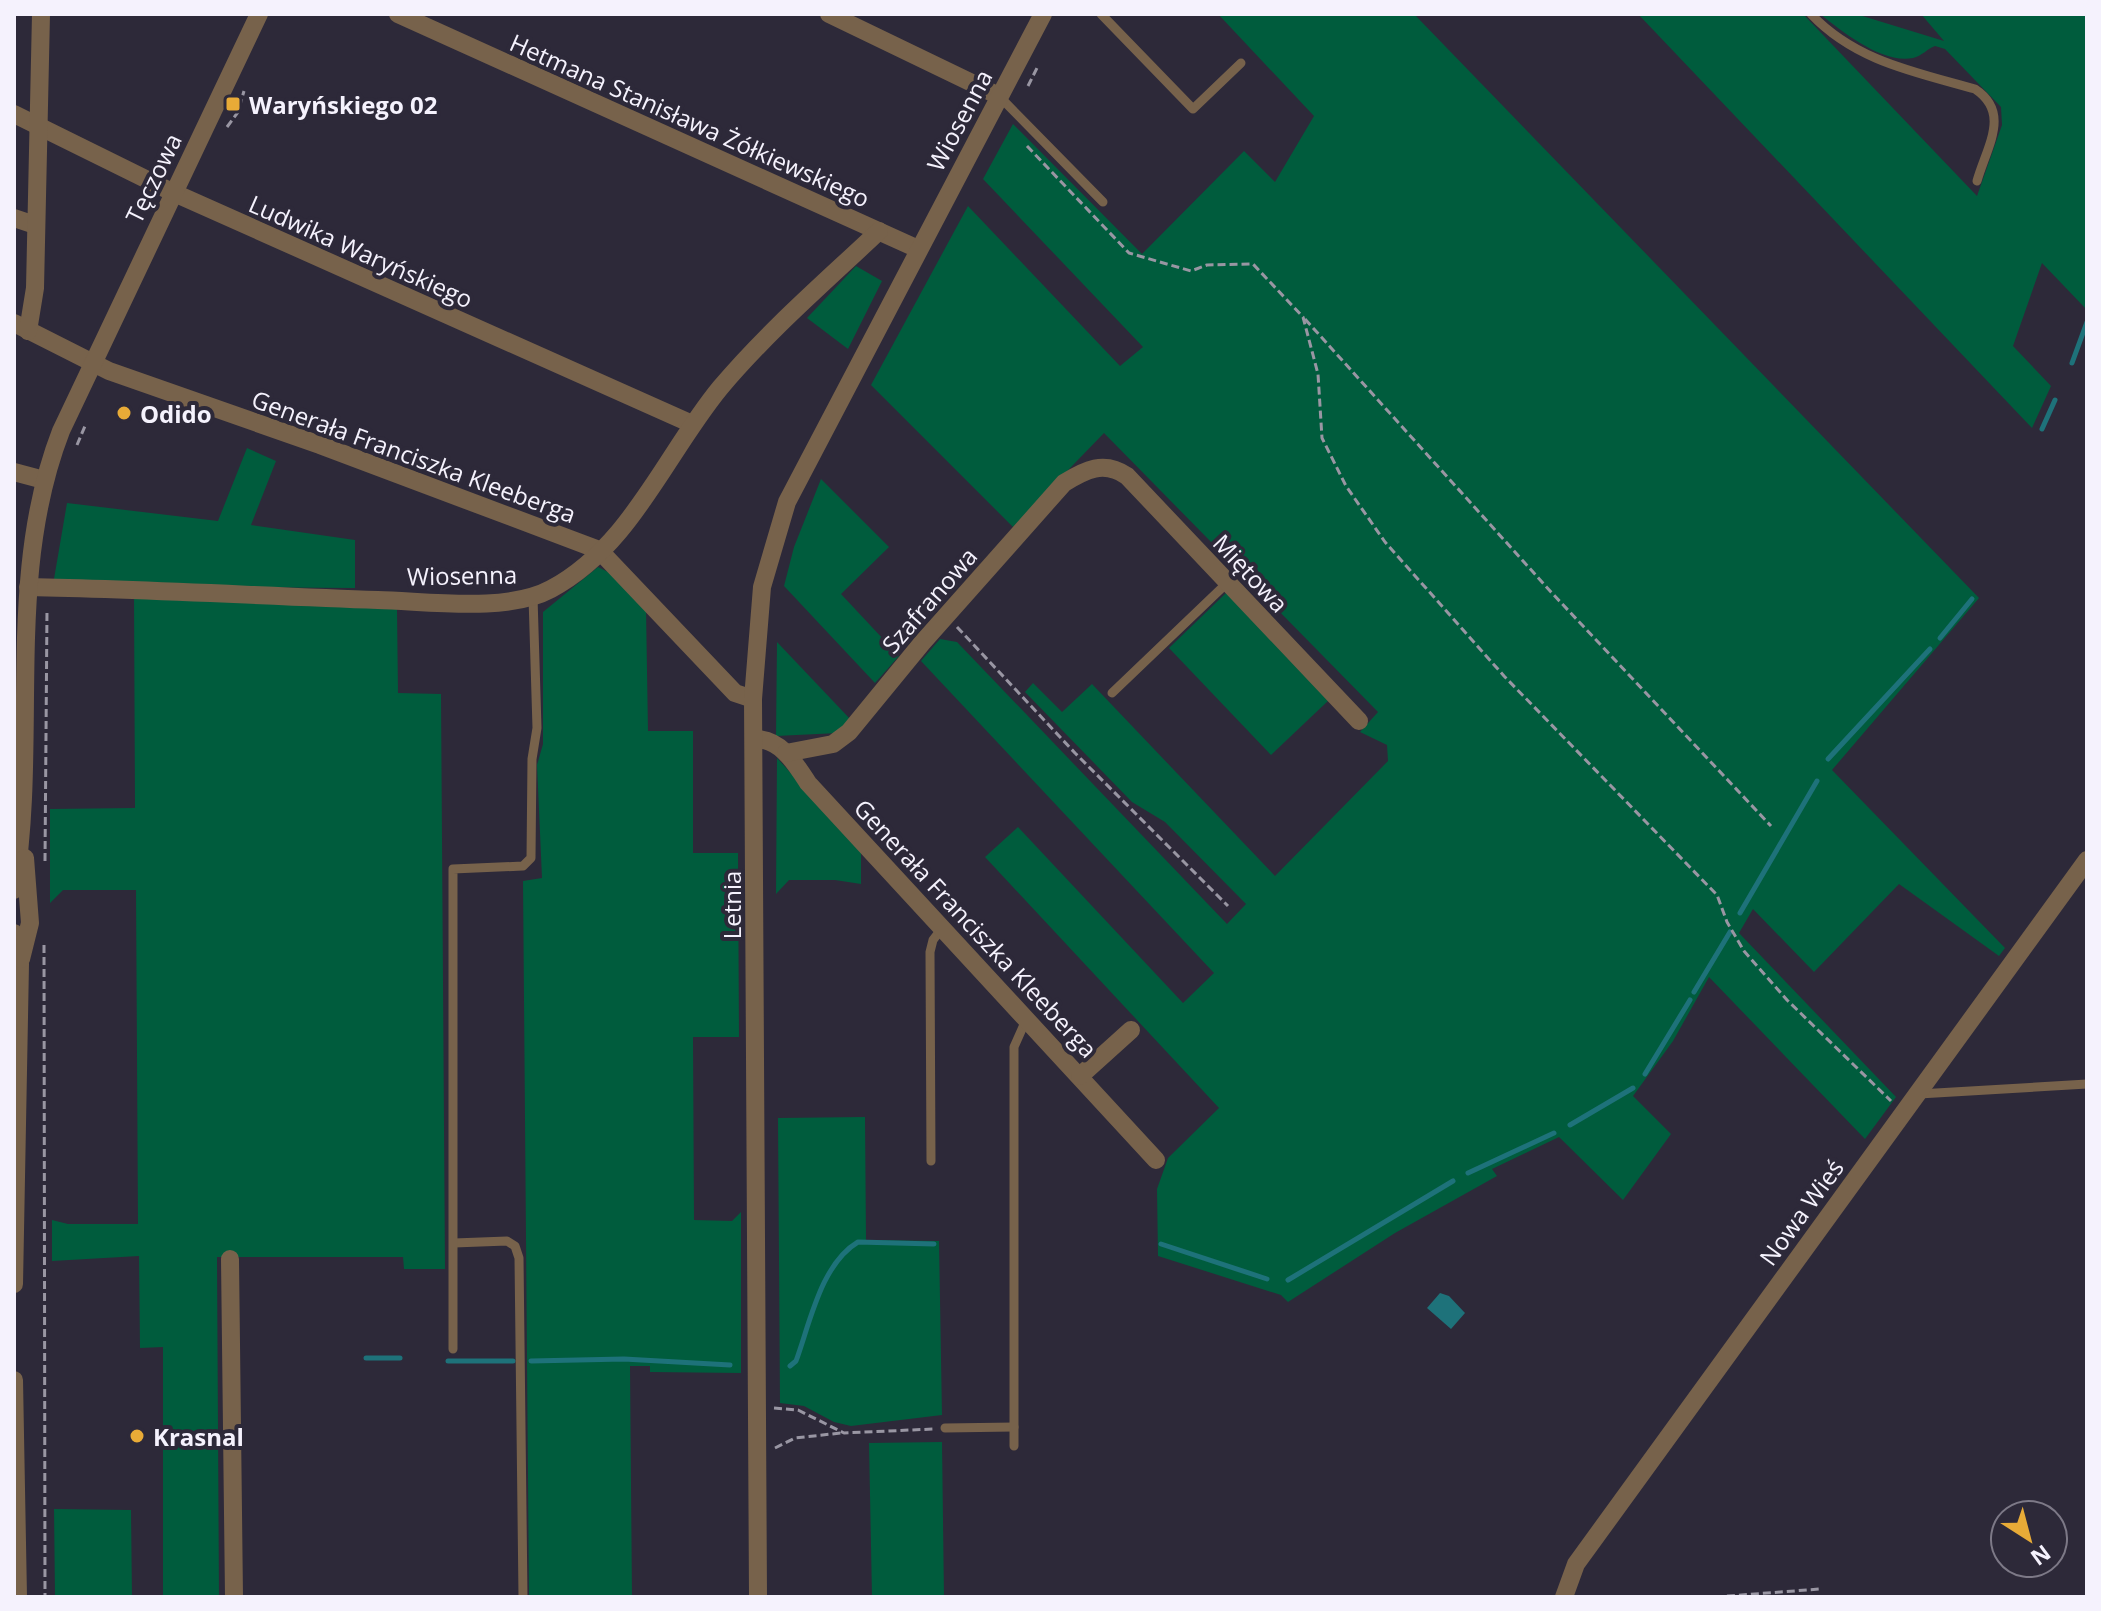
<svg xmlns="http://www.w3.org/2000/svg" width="2101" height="1611" font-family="'Open Sans',sans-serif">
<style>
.green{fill:#005c3d}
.water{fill:#1e727a}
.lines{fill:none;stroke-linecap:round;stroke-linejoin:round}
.stream{stroke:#1e727a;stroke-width:5}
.path{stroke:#9996a3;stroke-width:3;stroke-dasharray:8 4;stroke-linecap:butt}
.lane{stroke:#77624b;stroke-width:9}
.street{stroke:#77624b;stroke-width:18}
.poi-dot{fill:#e8ab37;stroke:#2d2939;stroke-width:3}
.labels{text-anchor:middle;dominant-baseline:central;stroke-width:8;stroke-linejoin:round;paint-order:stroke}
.poi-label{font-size:24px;font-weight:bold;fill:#f5f2fd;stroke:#2d2939;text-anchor:start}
.street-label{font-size:24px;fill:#f5f2fd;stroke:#2d2939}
</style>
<rect width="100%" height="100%" fill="#2d2939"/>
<g class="green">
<polygon points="1218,14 1414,14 1979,598 1832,770 2005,948 1999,956 1899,884 1814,972 1753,909 1739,933 1896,1097 1865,1139 1709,977 1673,1041 1633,1096 1671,1134 1623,1200 1559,1137 1492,1169 1497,1176 1395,1233 1288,1302 1281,1295 1158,1256 1157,1189 1168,1158 1219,1108 985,857 1018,827 1183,1003 1214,973 921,661 940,639 957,642 1227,924 1246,904 1165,822 1132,802 1025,692 1033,683 1062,712 1092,684 1275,876 1388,761 1387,745 1360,732 1378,712 1104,433 1013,527 871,385 968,206 1120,366 1143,347 983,179 1013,124 1142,254 1244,151 1275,182 1314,116"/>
<path d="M1638 14H1803L1977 196 2002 125 2001 107 1945 49 1935 46C1927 49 1922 56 1913 58 1882 64 1843 32 1820 14H1856L1944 41 1921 14H2087V310L2042 263 2013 346 2051 386 2032 428Z"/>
<polygon points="856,266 882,281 848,349 807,318"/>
<polygon points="247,448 276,461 251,525 355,540 355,588 218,587 54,579 67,503 218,521"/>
<polygon points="821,479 889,547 841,594 899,656 875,683 784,586 794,547"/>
<polygon points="598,567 612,574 646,609 648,731 693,731 693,853 738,853 739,1037 693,1037 694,1220 732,1221 741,1212 741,1373 650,1372 650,1366 630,1366 632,1597 529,1597 523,881 542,878 537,765 543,744 543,612"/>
<polygon points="1226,593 1329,700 1271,755 1169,648"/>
<polygon points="134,596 397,609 398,693 441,694 445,1269 404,1269 403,1257 217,1257 219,1597 163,1597 163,1347 140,1348 139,1256 52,1261 52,1220 68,1224 138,1224 136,890 63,890 50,903 50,809 135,808"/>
<polygon points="777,642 851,720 838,733 776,736"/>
<polygon points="777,758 861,850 861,884 835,880 789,880 776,894"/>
<polygon points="865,1117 866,1240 939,1241 942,1415 851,1426 834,1422 804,1406 780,1403 778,1118"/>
<polygon points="942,1442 944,1597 872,1597 869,1443"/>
<polygon points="54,1509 131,1510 132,1597 55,1597"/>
</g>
<polygon class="water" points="1440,1293 1449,1296 1465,1313 1451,1329 1427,1308"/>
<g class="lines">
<g class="stream">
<polyline points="2072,363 2087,322"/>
<polyline points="2042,429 2055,400"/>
<polyline points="1940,638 1972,599"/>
<polyline points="1828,759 1930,649"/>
<polyline points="1740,913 1817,781"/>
<polyline points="1694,992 1730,932"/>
<polyline points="1645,1074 1690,1000"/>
<polyline points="1570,1125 1633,1088"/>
<polyline points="1468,1173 1554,1133"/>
<polyline points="1161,1244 1267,1279"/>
<polyline points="1288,1280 1453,1181"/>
<polyline points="366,1358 400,1358"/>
<polyline points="448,1361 513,1361"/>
<polyline points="531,1361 624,1359 730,1365"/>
<path d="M790 1366 796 1361C810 1323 821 1264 858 1242L934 1244"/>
</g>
<g class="path">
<polyline points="1028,86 1037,68"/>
<polyline points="227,127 238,112 244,91"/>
<polyline points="1027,146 1129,253 1191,271 1207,265 1253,264 1303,317 1318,374 1322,438 1346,486 1385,542 1504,676 1717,895 1727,922 1744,951 1787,1000 1891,1101"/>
<polyline points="1305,319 1551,592 1771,826"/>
<polyline points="77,445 85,426"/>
<polyline points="957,627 1075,753 1228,906"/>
<polyline points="45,861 47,609"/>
<polyline points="44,945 45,1597"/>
<polyline points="774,1408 798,1410 844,1433 933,1429"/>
<polyline points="775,1448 795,1438 841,1433"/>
<polyline points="1715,1597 1820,1589"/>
</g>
<g class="lane">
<polyline points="1101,14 1193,109 1241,63"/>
<path d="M1811 14C1855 61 1915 72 1975 89 2011 113 1987 146 1977 181"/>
<polyline points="999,96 1103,202"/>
<polyline points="1112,693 1227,583"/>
<polyline points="1919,1094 2087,1084"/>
<polyline points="931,1161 930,952 933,940 943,927"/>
<polyline points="454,1243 507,1241 515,1246 519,1258 523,1597"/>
<polyline points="453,1349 453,869 523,866 531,858 532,759 537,728 533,597"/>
<polyline points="945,1428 1014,1427"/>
<polyline points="1014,1446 1014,1047 1026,1020"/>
</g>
<g class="street">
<polyline points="398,14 918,249"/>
<polyline points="829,14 999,96"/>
<polyline points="14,114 172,192 692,424"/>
<polyline points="14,218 35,225"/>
<polyline points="14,323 109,371 320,445 599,550 735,693 753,699"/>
<polyline points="28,331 35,288 41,14"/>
<polyline points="14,472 44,480"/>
<path d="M28 587C144 589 261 596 378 600 427 601 507 613 551 589 631 546 665 455 720 388 768 331 825 282 879 231"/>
<path d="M755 739C781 739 795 763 808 783L1156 1160"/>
<path d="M786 753 833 744 849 732 922 643 1064 483C1085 470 1104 460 1127 476L1359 721"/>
<path d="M14 890C39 737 4 578 61 431L259 14"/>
<polyline points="14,933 20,964 14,1284"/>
<polyline points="21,959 30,923 25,858"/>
<polyline points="1080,1076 1131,1030"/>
<polyline points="230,1259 234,1597"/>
<polyline points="14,1380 18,1597"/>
<polyline points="758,1597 753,699 762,587 787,502 1043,14"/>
<polyline points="1564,1597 1576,1564 2087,860"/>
</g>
</g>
<g class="poi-dot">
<rect x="225" y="96" width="16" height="16" rx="4"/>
<circle cx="124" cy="413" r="8"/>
<circle cx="137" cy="1436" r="8"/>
</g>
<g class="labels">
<g class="poi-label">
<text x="249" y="104">Waryńskiego 02</text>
<text x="140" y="413">Odido</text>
<text x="153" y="1436">Krasnal</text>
</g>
<g class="street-label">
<text transform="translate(690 120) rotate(24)">Hetmana Stanisława Żółkiewskiego</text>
<text transform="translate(959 120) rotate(-62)">Wiosenna</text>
<text transform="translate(153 178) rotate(-64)">Tęczowa</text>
<text transform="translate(361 251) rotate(24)">Ludwika Waryńskiego</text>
<text transform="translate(414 456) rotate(20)">Generała Franciszka Kleeberga</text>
<text transform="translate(1251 573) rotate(47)">Miętowa</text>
<text transform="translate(462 575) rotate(-1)">Wiosenna</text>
<text transform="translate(929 600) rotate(-49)">Szafranowa</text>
<text transform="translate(731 905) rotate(-90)">Letnia</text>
<text transform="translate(976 928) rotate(47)">Generała Franciszka Kleeberga</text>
<text transform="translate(1801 1212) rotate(-54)">Nowa Wieś</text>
</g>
</g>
<rect width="2101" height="1611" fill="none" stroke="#f5f2fd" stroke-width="32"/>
<g transform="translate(2029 1539) rotate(144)"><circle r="38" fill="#2d2939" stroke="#7d7987" stroke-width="2"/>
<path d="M0-6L14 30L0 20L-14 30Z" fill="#e8ab37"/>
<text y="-12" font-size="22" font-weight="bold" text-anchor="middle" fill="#f5f2fd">N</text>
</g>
</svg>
